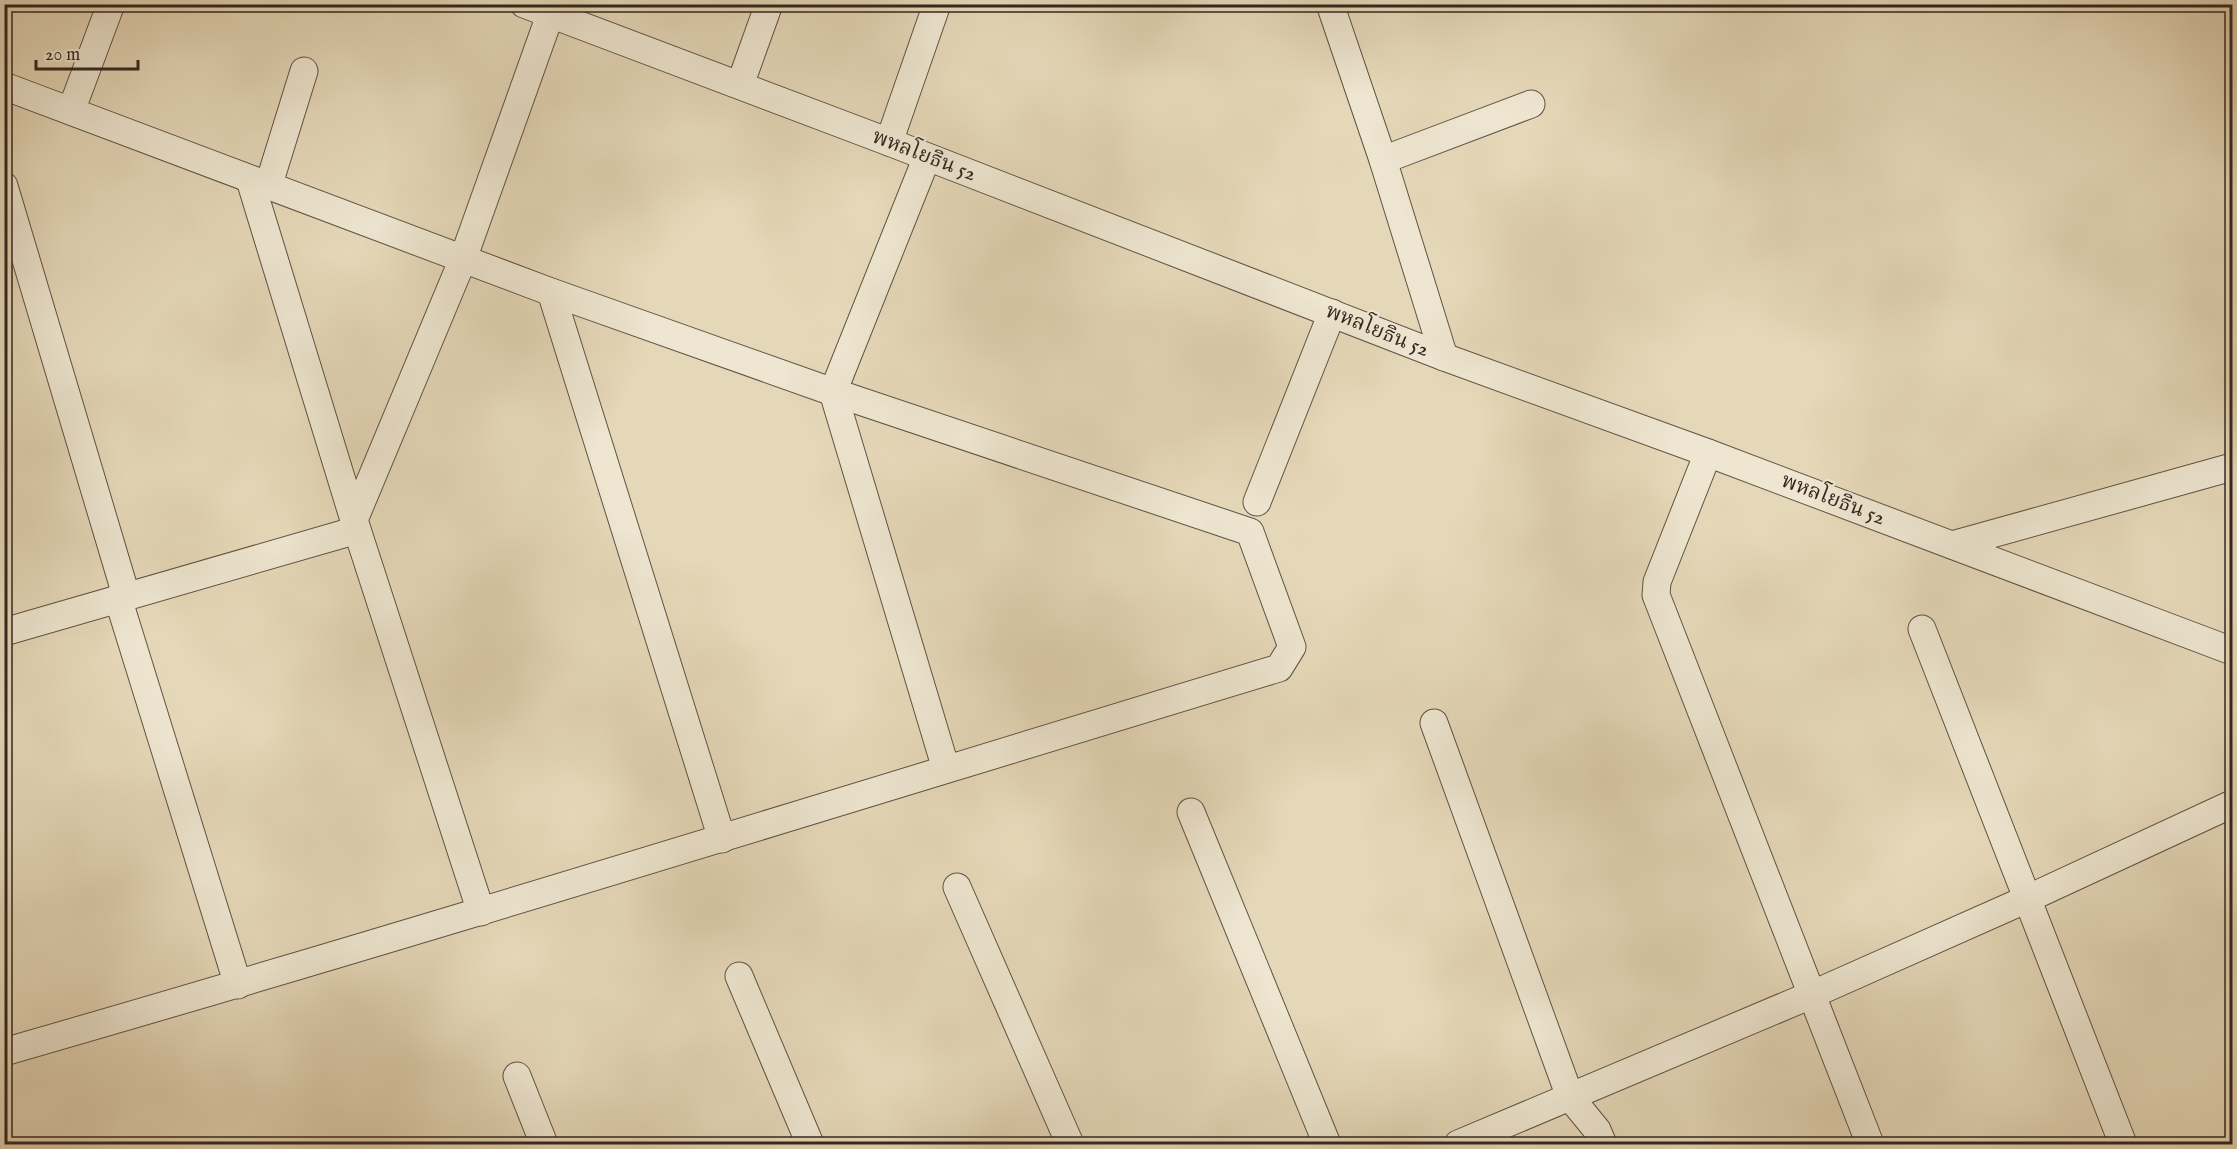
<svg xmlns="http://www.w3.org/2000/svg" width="2237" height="1149" font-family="'IM FELL English','Noto Serif Thai',serif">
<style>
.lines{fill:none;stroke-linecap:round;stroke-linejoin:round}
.minor-casing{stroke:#605244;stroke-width:29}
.minor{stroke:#eee6d1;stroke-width:27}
.labels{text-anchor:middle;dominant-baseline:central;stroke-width:4.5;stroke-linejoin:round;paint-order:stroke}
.street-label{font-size:21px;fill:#34261e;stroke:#eee6d1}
</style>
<rect width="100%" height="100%" fill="#e5d8b8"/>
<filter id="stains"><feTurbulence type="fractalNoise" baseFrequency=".00333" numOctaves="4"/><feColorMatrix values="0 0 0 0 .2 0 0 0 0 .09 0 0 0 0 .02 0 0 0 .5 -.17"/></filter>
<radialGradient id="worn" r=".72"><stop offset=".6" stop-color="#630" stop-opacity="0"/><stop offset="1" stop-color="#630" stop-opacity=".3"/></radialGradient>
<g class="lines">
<g class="minor-casing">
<g id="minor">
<polyline points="524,4 889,142 1444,357 1708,453 2232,651"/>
<polyline points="1330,4 1383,160 1444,357"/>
<polyline points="740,85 769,4"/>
<path d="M4 86 551 292 833 392 1250 532 1292 647 1279 668C854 797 431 929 4 1052"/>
<polyline points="71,111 111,4"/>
<polyline points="889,142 937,4"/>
<polyline points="927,157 833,392 946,769"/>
<polyline points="1383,160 1531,104"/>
<polyline points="250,180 354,520"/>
<polyline points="4,186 126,595"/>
<polyline points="268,187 304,71"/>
<polyline points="551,292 722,839"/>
<polyline points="1708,453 1657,582 1656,595 1870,1144"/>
<polyline points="1257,502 1332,313"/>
<polyline points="1952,545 2232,467"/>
<polyline points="118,598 238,985"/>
<polyline points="1922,629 2123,1144"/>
<polyline points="4,632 357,530"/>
<polyline points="1434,723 1570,1097 1597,1130 1603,1144"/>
<polyline points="1191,812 1327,1144"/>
<polyline points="957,887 1070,1144"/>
<polyline points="481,912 354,520 463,259 554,4"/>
<polyline points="739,976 810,1144"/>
<polyline points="517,1076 544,1144"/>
<polyline points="1458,1144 1811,995 2027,899 2232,804"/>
</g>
</g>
<use href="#minor" class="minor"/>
</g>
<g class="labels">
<g class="street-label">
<text transform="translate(924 156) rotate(21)">พหลโยธิน 52</text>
<text transform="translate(1377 331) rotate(22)">พหลโยธิน 52</text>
<text transform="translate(1833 500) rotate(21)">พหลโยธิน 52</text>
</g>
</g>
<rect width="2237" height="1149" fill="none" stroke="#e5d8b8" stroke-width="24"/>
<rect x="6" y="6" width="2225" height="1137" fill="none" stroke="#34261e" stroke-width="3"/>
<rect x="12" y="12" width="2213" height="1125" fill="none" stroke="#34261e" stroke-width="1.5"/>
<path d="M36 60v9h102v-9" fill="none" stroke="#34261e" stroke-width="3"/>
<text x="45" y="60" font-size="18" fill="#34261e" stroke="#eee6d1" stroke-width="4.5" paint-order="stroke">20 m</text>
<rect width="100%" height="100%" filter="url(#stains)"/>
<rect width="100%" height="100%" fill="url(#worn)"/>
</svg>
